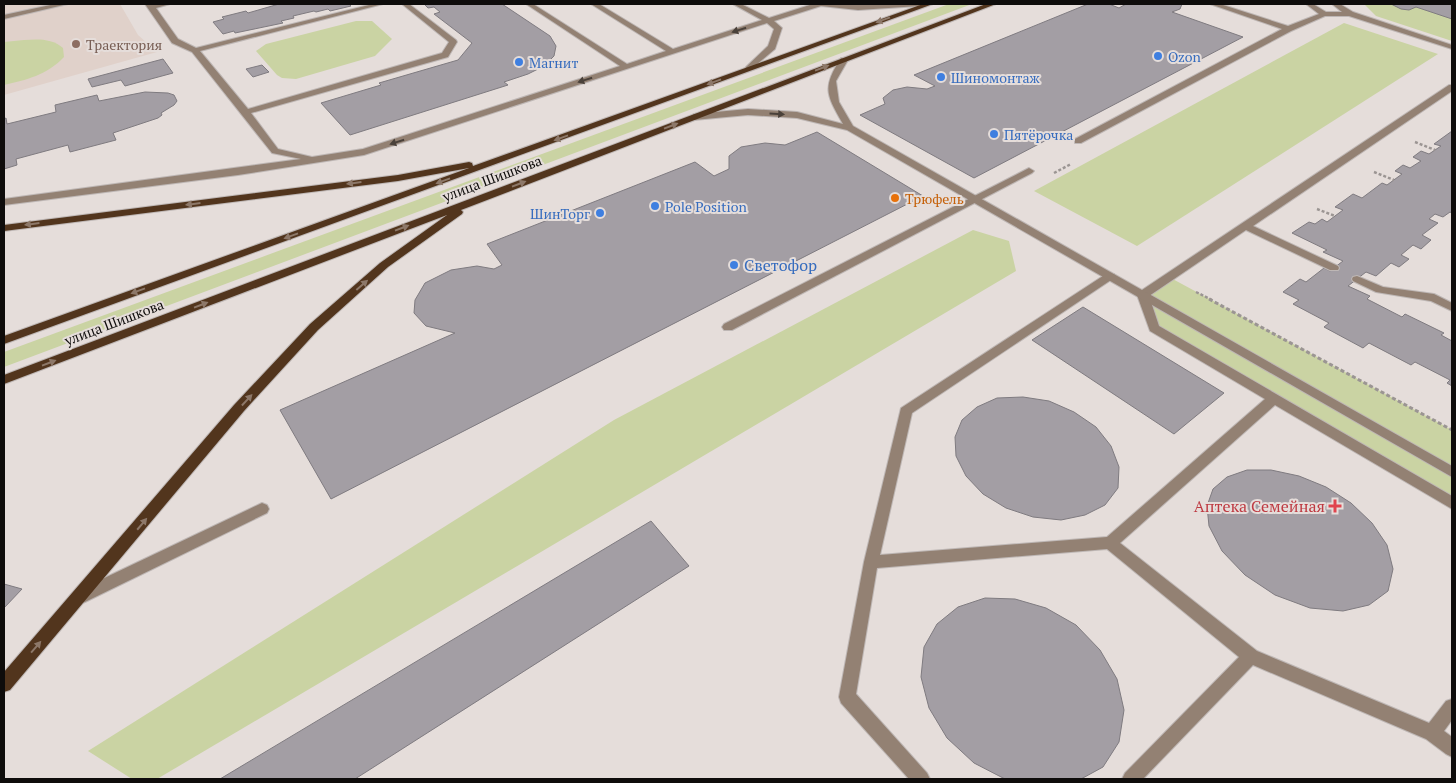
<svg xmlns="http://www.w3.org/2000/svg" width="1456" height="783" font-family="'PT Serif',serif">
<style>
.built{fill:#e0d1ca}
.green{fill:#cad3a3}
.building{fill:#a39ea4;stroke:#7f7b80}
.lines{fill:none;stroke-linecap:round;stroke-linejoin:round}
.service-casing{stroke:#beb7b5;stroke-width:2}
.minor-casing{stroke:#beb7b5;stroke-width:2}
.primary-casing{stroke:#beb7b5;stroke-width:2}
.path-far1{stroke:#9b9593;stroke-width:2.5;stroke-dasharray:3 2;stroke-linecap:butt}
.path{stroke:#9b9593;stroke-width:3;stroke-dasharray:4 2.5;stroke-linecap:butt}
.service{fill:#938173;fill-rule:evenodd}
.minor{fill:#938173;fill-rule:evenodd}
.primary{fill:#52351d;fill-rule:evenodd}
.oneway{fill:#8d7869}
.oneway2{fill:#4a413a}
.education-dot{fill:#8d6e63;stroke:#e5ddda;stroke-width:2}
.shop-dot{fill:#3f7fe0;stroke:#e5ddda;stroke-width:2}
.food-dot{fill:#e8710a;stroke:#e5ddda;stroke-width:2}
.health-dot{fill:#e0444e;stroke:#e5ddda;stroke-width:2}
.labels{text-anchor:middle;dominant-baseline:central;stroke-width:4;stroke-linejoin:round;paint-order:stroke}
.far-education-label{font-size:14px;fill:#785e54;stroke:#e5ddda;text-anchor:start}
.far-shop-label{font-size:14px;fill:#366cbe;stroke:#e5ddda;text-anchor:start}
.far-street-label{font-size:14px;fill:#0e0c0b;stroke:#e5ddda}
.far-food-label{font-size:14px;fill:#c56008;stroke:#e5ddda;text-anchor:start}
.shop-label{font-size:16px;fill:#366cbe;stroke:#e5ddda;text-anchor:start}
.health-label{font-size:16px;fill:#be3a42;stroke:#e5ddda;text-anchor:end}
</style>
<rect width="100%" height="100%" fill="#e5ddda"/>
<polygon class="built" points="4,4 120,4 138,35 157,52 4,95"/>
<g class="green">
<polygon points="949,4 972,4 4,367 4,352"/>
<polygon points="1364,4 1452,4 1452,41 1376,16"/>
<polygon points="356,21 372,21 392,39 375,56 296,79 282,78 277,75 256,51 266,44"/>
<polygon points="1344,23 1438,54 1137,246 1034,191"/>
<path d="M24 40C37 39 52 38 63 48L64 57C47 75 26 80 4 85V42Z"/>
<polygon points="973,230 1009,241 1016,271 157,779 132,779 88,751 614,420"/>
<polygon points="1169,277 1452,430 1452,503 1154,328 1143,295"/>
</g>
<g class="building">
<polygon points="279,4 351,4 349,4 351,6 330,11 328,9 316,12 314,11 293,16 294,18 281,21 283,23 235,33 234,31 223,34 213,22 224,19 222,17 246,11 248,13"/>
<polygon points="424,4 502,4 550,36 556,46 554,56 544,66 528,74 504,82 508,85 350,135 321,103 381,85 379,83 458,60 472,43 434,14 440,12 434,7 428,8"/>
<polygon points="1088,4 1109,4 1119,8 1126,4 1182,4 1180,9 1172,12 1243,37 974,178 860,115 885,104 883,98 893,90 907,87 927,89 935,86 914,75"/>
<polygon points="1391,4 1452,4 1452,19 1416,7 1409,10 1401,9"/>
<polygon points="163,59 173,73 125,86 121,80 92,87 88,79"/>
<polygon points="262,65 269,72 253,77 246,69"/>
<polygon points="145,92 168,93 174,95 177,101 174,105 161,113 162,115 158,118 113,133 116,140 70,152 68,145 16,159 17,165 4,169 4,119 6,118 7,124 56,112 55,105 97,95 99,101"/>
<polygon points="1452,131 1452,213 1450,212 1443,217 1435,214 1429,219 1438,223 1422,235 1431,240 1421,249 1413,245 1401,255 1409,259 1399,267 1391,263 1376,276 1366,272 1348,286 1370,296 1367,299 1402,317 1405,314 1444,333 1441,335 1452,341 1452,386 1447,383 1450,380 1415,362 1411,365 1369,343 1363,348 1324,327 1329,323 1293,304 1299,300 1283,292 1300,279 1306,282 1324,268 1330,271 1343,261 1323,252 1327,250 1292,233 1309,222 1315,224 1322,219 1327,222 1343,210 1335,207 1353,194 1362,198 1382,183 1387,185 1402,174 1395,171 1403,165 1410,168 1421,161 1413,157 1421,151 1429,154 1441,146 1434,144"/>
<polygon points="817,132 923,196 331,499 280,410 455,333 426,326 414,313 415,300 425,283 451,270 477,266 494,269 502,265 487,244 695,162 714,176 729,169 729,156 741,147 765,143 785,145"/>
<polygon points="1083,307 1224,393 1174,434 1032,340"/>
<polygon points="1023,397 1049,401 1074,412 1096,427 1111,446 1119,467 1118,488 1105,505 1085,515 1061,520 1033,517 1006,508 983,494 966,476 956,456 955,437 962,420 977,407 997,398"/>
<polygon points="1247,470 1271,470 1299,476 1326,487 1351,503 1372,523 1387,545 1393,569 1388,591 1369,605 1343,611 1310,608 1275,595 1245,575 1222,551 1209,526 1207,506 1213,489 1227,477"/>
<polygon points="651,521 689,566 355,779 220,779"/>
<polygon points="4,584 22,589 4,608"/>
<polygon points="985,598 1015,599 1046,608 1076,625 1100,650 1117,679 1124,710 1119,742 1103,767 1081,779 1005,779 974,763 947,738 929,708 921,677 924,647 937,624 958,607"/>
</g>
<g class="lines">
<g class="service-casing">
<g id="service">
<polygon points="55,4 68,4 4,19 4,15"/>
<polygon points="145,4 170,4 156,8 178,39 196,48 373,4 383,4 200,51 248,109 442,53 449,42 402,4 409,4 456,40 457,42 448,57 251,113 278,149 312,157 363,149 620,66 526,4 533,4 627,64 666,51 591,4 599,4 673,49 762,20 733,4 741,4 769,18 813,4 923,4 919,6 858,10 821,6 774,21 782,28 775,49 749,71 745,69 746,67 768,46 774,29 767,23 364,155 238,175 4,205 4,199 301,159 272,153 192,52 172,43"/>
<polygon points="1210,4 1220,4 1288,26 1319,14 1306,4 1313,4 1326,12 1342,12 1332,4 1340,4 1353,12 1452,45 1452,49 1349,16 1325,16 1291,31 1081,143 1075,143 1075,139 1282,29"/>
<polygon points="1449,85 1452,85 1452,91 1253,226 1338,266 1339,268 1338,270 1330,270 1246,230 1149,296 1159,326 1452,496 1452,509 1275,405 1120,543 1257,651 1429,723 1446,701 1452,699 1452,720 1444,731 1452,737 1452,757 1446,754 1426,739 1253,665 1143,779 1122,779 1125,773 1239,657 1107,549 877,568 856,694 927,773 930,779 909,779 841,703 839,697 864,562 901,408 1106,274 1114,274 1115,276 1114,278 912,413 880,555 1107,537 1265,399 1150,331 1137,295 1139,292"/>
<polygon points="1029,168 1034,171 1032,173 732,330 724,330 722,327 724,324"/>
<polygon points="1357,276 1383,287 1434,294 1452,303 1452,311 1431,301 1376,292 1353,281 1352,279 1353,277"/>
<polygon points="262,503 267,505 269,509 267,513 85,602 80,604 75,602 72,597 75,592"/>
</g>
</g>
<g class="minor-casing">
<path id="minor" d="M841 58 848 60 836 81 839 102 853 126 1452 466V477L847 130 797 118 748 115 694 120 690 117 694 114 748 109 797 112 843 124C826 94 822 88 841 58Z"/>
</g>
<g class="primary-casing">
<g id="primary">
<polygon points="923,4 933,4 4,344 4,336 469,168 398,181 4,231 4,225 398,175 469,162 472,163 473,166"/>
<polygon points="986,4 996,4 461,210 463,212 462,214 388,267 318,330 244,411 10,690 4,692 4,672 234,405 310,324 380,263 447,215 4,384 4,375"/>
</g>
</g>
<g class="path-far1">
<polyline points="1415,142 1435,150"/>
<polyline points="1374,172 1394,180"/>
<polyline points="1054,173 1071,164"/>
<polyline points="1317,209 1335,216"/>
<polyline points="1196,292 1212,300"/>
</g>
<polyline class="path" points="1209,299 1452,430"/>
<use href="#service" class="service"/>
<use href="#minor" class="minor"/>
<use href="#primary" class="primary"/>
</g>
<defs><path id="oneway-solid" d="M-6-.8H1V-3.2L6.5 0L1 3.2V.8H-6Z" transform="scale(1.25)"/></defs>
<g class="oneway">
<use href="#oneway-solid" transform="translate(883 20) rotate(160)"/>
<use href="#oneway-solid" transform="translate(822 68) rotate(-21)"/>
<use href="#oneway-solid" transform="translate(714 82) rotate(160)"/>
<use href="#oneway-solid" transform="translate(671 126) rotate(-21)"/>
<use href="#oneway-solid" transform="translate(561 138) rotate(160)"/>
<use href="#oneway-solid" transform="translate(443 181) rotate(160)"/>
<use href="#oneway-solid" transform="translate(354 183) rotate(173)"/>
<use href="#oneway-solid" transform="translate(519 184) rotate(-21)"/>
<use href="#oneway-solid" transform="translate(193 204) rotate(173)"/>
<use href="#oneway-solid" transform="translate(32 224) rotate(173)"/>
<use href="#oneway-solid" transform="translate(402 228) rotate(-21)"/>
<use href="#oneway-solid" transform="translate(291 236) rotate(160)"/>
<use href="#oneway-solid" transform="translate(362 285) rotate(-41)"/>
<use href="#oneway-solid" transform="translate(138 291) rotate(160)"/>
<use href="#oneway-solid" transform="translate(201 305) rotate(-21)"/>
<use href="#oneway-solid" transform="translate(49 363) rotate(-21)"/>
<use href="#oneway-solid" transform="translate(247 400) rotate(-47)"/>
<use href="#oneway-solid" transform="translate(142 524) rotate(-50)"/>
<use href="#oneway-solid" transform="translate(36 647) rotate(-49)"/>
</g>
<g class="oneway2">
<use href="#oneway-solid" transform="translate(739 30) rotate(162)"/>
<use href="#oneway-solid" transform="translate(585 80) rotate(162)"/>
<use href="#oneway-solid" transform="translate(777 114) rotate(3)"/>
<use href="#oneway-solid" transform="translate(397 142) rotate(162)"/>
</g>
<circle class="education-dot" cx="76" cy="44" r="5"/>
<g class="shop-dot">
<circle cx="1158" cy="56" r="5"/>
<circle cx="519" cy="62" r="5"/>
<circle cx="941" cy="77" r="5"/>
<circle cx="994" cy="134" r="5"/>
<circle cx="655" cy="206" r="5"/>
<circle cx="600" cy="213" r="5"/>
<circle cx="734" cy="265" r="5"/>
</g>
<circle class="food-dot" cx="895" cy="198" r="5"/>
<path class="health-dot" d="M1332.5 498.5h5v5h5v5h-5v5h-5v-5h-5v-5h5z"/>
<g class="labels">
<g class="far-education-label">
<text x="86" y="44">Траектория</text>
</g>
<g class="far-shop-label">
<text x="1168" y="56">Ozon</text>
<text x="529" y="62">Магнит</text>
<text x="951" y="77">Шиномонтаж</text>
<text x="1004" y="134">Пятёрочка</text>
<text x="665" y="206">Pole Position</text>
<text x="590" y="213" text-anchor="end">ШинТорг</text>
</g>
<g class="far-street-label">
<text transform="translate(492 178) rotate(-21)">улица Шишкова</text>
<text transform="translate(114 322) rotate(-21)">улица Шишкова</text>
</g>
<g class="far-food-label">
<text x="905" y="198">Трюфель</text>
</g>
<g class="shop-label">
<text x="744" y="265">Светофор</text>
</g>
<g class="health-label">
<text x="1325" y="506">Аптека Семейная</text>
</g>
</g>
<rect width="1456" height="783" fill="none" stroke="#0e0c0b" stroke-width="10"/>
</svg>
